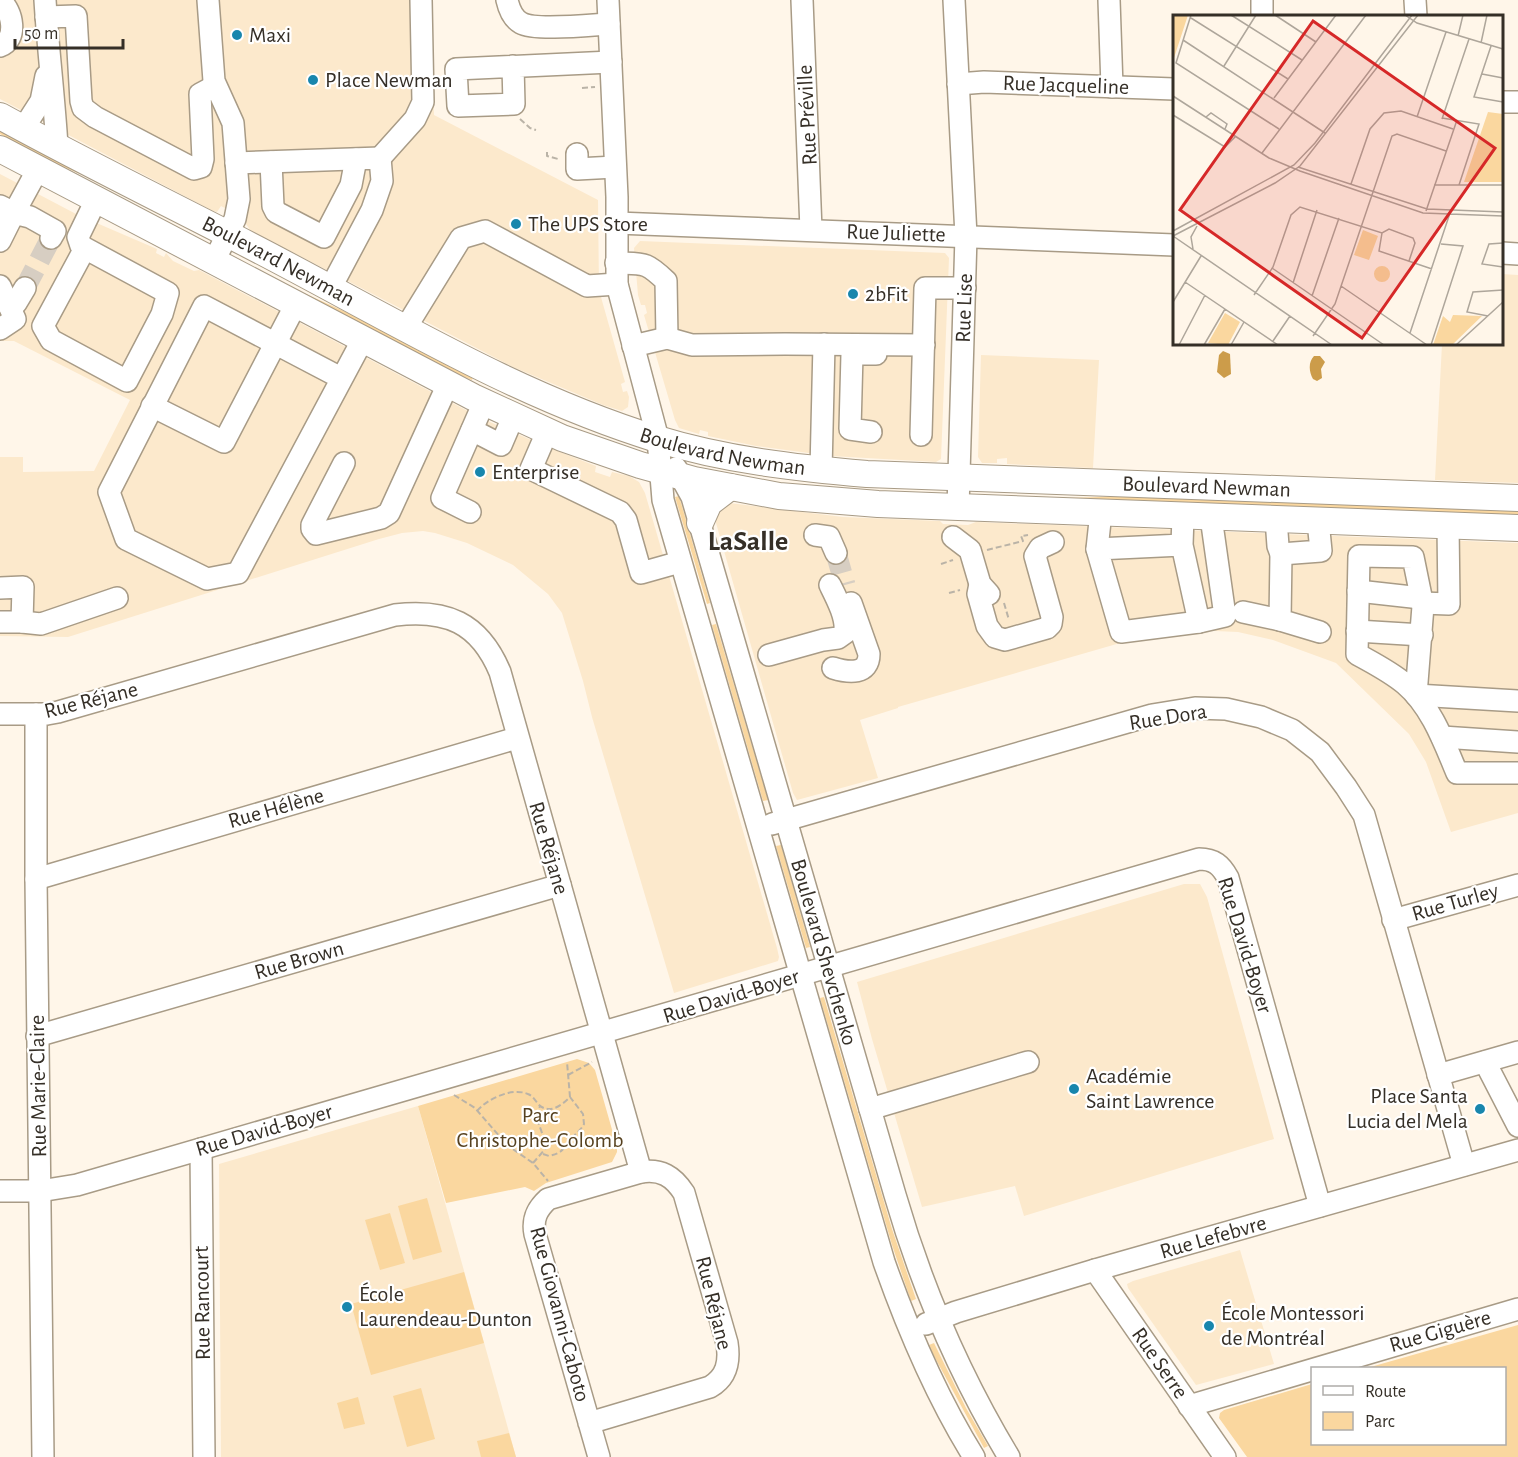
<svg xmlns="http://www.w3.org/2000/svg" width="1518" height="1457" font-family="'Alegreya Sans',sans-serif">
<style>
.built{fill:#fce9cc}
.green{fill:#fad79f}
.water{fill:#cc9c4a}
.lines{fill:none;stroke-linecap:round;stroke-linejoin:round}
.minor-tunnel{stroke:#d7cec2;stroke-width:21;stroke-dasharray:21 10;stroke-linecap:butt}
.minor-casing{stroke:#a89b86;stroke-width:24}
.major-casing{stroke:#a89b86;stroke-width:28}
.path{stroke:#bab3a7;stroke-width:2;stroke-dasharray:6 3;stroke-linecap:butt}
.minor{stroke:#fff;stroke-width:21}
.major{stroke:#fff;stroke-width:26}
.poi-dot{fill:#1886ad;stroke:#fff;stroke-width:2}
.labels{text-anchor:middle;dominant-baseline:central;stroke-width:4.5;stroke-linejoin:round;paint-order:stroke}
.poi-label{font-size:22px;fill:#352f27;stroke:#fff;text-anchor:start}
.street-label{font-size:22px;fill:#352f27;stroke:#fff}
.park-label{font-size:22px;fill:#56411f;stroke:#fff}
.district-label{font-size:28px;font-weight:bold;fill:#352f27;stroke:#fff}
.inset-road{fill:none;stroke:#aea69b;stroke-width:1.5}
.view{fill:#d62828;fill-opacity:0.15;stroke:#d62828;stroke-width:3}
.inset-edge{fill:none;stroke:#352f27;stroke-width:3}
</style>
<rect width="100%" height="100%" fill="#fff6e9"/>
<g class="built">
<polygon points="0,0 429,0 434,115 598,200 599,290 625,382 621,384 623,392 627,391 629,397 628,407 622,411 603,405 513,367 250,230 246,224 246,219 221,206 217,212 213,211 0,99"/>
<polygon points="0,174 78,215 157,249 156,253 164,257 166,253 173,261 194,271 199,270 481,418 547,447 596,466 595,472 610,477 612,472 629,476 639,482 645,493 777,948 779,957 778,961 674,993 592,717 583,681 562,613 548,594 513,565 467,543 435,533 423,531 402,533 379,539 68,637 0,636 0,457 23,457 23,472 94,471 130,400 14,341 0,341"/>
<polygon points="640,241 945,253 949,258 941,459 936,462 831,456 756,446 708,436 708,432 700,430 699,434 679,428 675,420 644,315 647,313 645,305 641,305 638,295 634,248"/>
<polygon points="1502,274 1518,275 1518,483 1435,480 1442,344 1502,344"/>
<polygon points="981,355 1099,360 1093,468 1007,464 1007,458 997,459 997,463 982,463 978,457"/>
<polygon points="729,503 843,517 940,521 943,524 968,525 976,522 1518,543 1518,813 1451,832 1426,762 1409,734 1336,663 1273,640 1238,632 1215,631 1184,630 1141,637 898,707 898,708 860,720 878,778 797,800 793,793 716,523 716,512"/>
<polygon points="1184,884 1200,884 1207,897 1274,1139 1024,1216 1015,1186 922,1207 872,1039 857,982"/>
<polygon points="418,1106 516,1457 221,1457 219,1164"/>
<polygon points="1240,1250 1274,1364 1196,1385 1128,1288 1127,1284 1133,1281"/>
</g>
<g class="green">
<polygon points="0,130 111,187 52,162 0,134"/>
<polygon points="295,289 359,318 473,377 472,380 451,371 294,291"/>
<polygon points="679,496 710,603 707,604 675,497"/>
<polygon points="1130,496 1518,510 1518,515 1128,500 1068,500 1068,498"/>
<polygon points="716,624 768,800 763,801 712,625"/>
<polygon points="781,845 810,947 806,948 776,846"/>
<polygon points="824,997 892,1229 916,1299 911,1301 892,1245 820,998"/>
<polygon points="577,1059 589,1063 595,1070 617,1147 617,1152 612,1162 546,1183 534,1191 525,1187 446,1203 418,1106"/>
<polygon points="427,1198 442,1252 413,1260 398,1206"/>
<polygon points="390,1213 405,1263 380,1270 365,1220"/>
<polygon points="464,1272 484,1343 371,1375 351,1304"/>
<polygon points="1518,1325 1518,1457 1247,1457 1219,1418 1220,1413 1224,1410 1312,1384 1312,1444 1504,1444 1504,1368 1367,1368"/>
<polygon points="934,1343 966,1408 988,1446 984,1448 934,1356 929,1345"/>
<polygon points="421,1388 435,1439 407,1447 393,1396"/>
<polygon points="358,1397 365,1424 344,1429 337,1403"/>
<polygon points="509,1433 516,1457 481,1457 477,1441"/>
</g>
<g class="water">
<polygon points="1223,351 1230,354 1231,374 1224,378 1217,372 1219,355"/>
<path d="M1314 356H1320L1325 362 1321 369 1322 378 1317 381 1313 379C1309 372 1308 362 1314 356Z"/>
</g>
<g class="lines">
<g class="minor-tunnel">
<polyline points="25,288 51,238"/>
<polyline points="836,553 845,585"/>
</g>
<g class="minor-casing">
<g id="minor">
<path d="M45 0C48 49 54 97 57 146"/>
<polyline points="208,0 214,81 233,123 239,199 235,219 214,261"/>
<path d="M507 0C509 9 512 18 521 23 535 31 591 25 609 24"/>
<path d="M608 0 617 197V284L658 439 663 500 884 1262C908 1330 936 1396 974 1457"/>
<polyline points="802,0 811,230"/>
<polyline points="954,0 966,236 958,508"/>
<polyline points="1109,0 1112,87"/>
<polyline points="1262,0 1262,16"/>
<polyline points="1415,0 1416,16"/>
<path d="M0 1C13 10 18 40 0 46"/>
<polyline points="46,17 76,16 81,101 83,108 95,117 194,169 201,167 203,159 200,94 215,86"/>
<polyline points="513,66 514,104 458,106 456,69 611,62"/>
<polyline points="958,84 984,82 1174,89"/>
<polyline points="1502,102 1518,102"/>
<polyline points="23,129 41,101 46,76"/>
<polyline points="577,154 577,169 615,167"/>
<polyline points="380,158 415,119 423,102 421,0"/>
<polyline points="271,162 273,206 276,212 324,237 351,185 356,159"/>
<polyline points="236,163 380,158 382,181 372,210 330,289"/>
<polyline points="0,206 14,213 38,169"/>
<polyline points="617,223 1174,245"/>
<polyline points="0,241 14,213 30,217 55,231 51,238"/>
<polyline points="84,250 43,326 51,340 127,381 162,314 168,293 81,246 78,237 96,200"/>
<polyline points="1502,253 1518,254"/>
<path d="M616 263C644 264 645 261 666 281L667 338"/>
<polyline points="0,286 15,319 0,329"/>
<polyline points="10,307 16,303 25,288"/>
<polyline points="405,329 461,238 485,231 587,286 617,284"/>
<polyline points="633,346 667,338 692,345 785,344 924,345"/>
<polyline points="341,378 204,306 109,492 126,539 207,579 238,573 363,339"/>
<polyline points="152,406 224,442 296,304"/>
<polyline points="472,430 501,445 513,417"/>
<polyline points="547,432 531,469 620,512 626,520 641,573 680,562"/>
<polyline points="871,432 850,429 852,354 876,354"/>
<polyline points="921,435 925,288 965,288"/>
<polyline points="344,463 312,525 312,529 316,534 381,518 389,513 448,384"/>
<path d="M676 468 692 497 895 1195C922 1288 959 1374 1009 1457"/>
<polyline points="821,470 824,344"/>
<polyline points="470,512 442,498 484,402"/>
<polyline points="1276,519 1278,546 1281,554 1280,620 1320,632"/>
<polyline points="815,535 829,537 836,553"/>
<polyline points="953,537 970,550 980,584 989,594"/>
<polyline points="1182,545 1097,549 1121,632 1199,622 1182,545 1183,516"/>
<polyline points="1097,549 1101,512"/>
<polyline points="1281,554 1321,551 1318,521"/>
<polyline points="980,584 978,594 987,626 995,637 1005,640 1047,628 1051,624 1052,617 1035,556 1040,548 1053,542"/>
<polyline points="0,588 23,587 22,622 0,622"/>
<polyline points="1358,591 1421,598"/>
<polyline points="1422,603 1449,604 1448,525"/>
<polyline points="1243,612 1280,620"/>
<polyline points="22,622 41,624 117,598"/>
<polyline points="1199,622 1225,616 1211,517"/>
<polyline points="1357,631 1422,635"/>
<path d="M769 655 823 640 838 638 845 633C847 618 837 599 830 585"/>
<path d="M833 668C849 673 869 675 869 654L851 603"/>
<path d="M1416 695 1423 606 1413 557 1359 556 1357 654C1373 663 1391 672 1405 684 1431 706 1444 742 1457 773H1518"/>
<polyline points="1416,695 1518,701"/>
<path d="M0 714H47L58 712 395 615C446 609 479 622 500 672L641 1172"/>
<polyline points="36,714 36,879 43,1457"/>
<polyline points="1442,737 1518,742"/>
<polyline points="772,824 1152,715 1195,708 1226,709 1261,717 1292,730 1320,752 1346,787 1364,815 1464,1165"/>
<polyline points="36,879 517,738"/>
<polyline points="1393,920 1518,885"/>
<polyline points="37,1036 560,885"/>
<polyline points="1485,1062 1518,1126"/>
<polyline points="1438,1075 1518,1052"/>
<polyline points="870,1109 1028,1062"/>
<polyline points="201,1149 204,1457"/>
<path d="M0 1191H40L77 1185 1199 859C1214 859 1221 865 1228 878L1320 1206"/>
<polyline points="1095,1270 1225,1457"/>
<polyline points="926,1324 956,1312 1095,1270 1518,1150"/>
<polyline points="1189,1406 1518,1309"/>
<path d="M589 1423 710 1387C727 1377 730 1362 727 1343L684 1193C673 1176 661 1169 641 1172L548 1199C537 1209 532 1219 535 1234L599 1457"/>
</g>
</g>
<g class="major-casing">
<g id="major">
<path id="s1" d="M0 116C82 161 166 202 249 245 383 314 511 394 657 439 725 460 797 468 867 474L1518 498"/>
<polyline points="0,149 473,397 562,438 640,465 694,480 779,496 878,504 1518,528"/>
<polyline points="700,523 709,503 730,487"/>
</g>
</g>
<g class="path">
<polyline points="582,88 595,87"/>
<polyline points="520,119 530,128 536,130"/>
<polyline points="547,152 547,156 558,159"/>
<polyline points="987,550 1023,541 1021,536 1028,535"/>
<polyline points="941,564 953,560"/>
<polyline points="949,593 960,590"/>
<polyline points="1004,603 1009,620"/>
<polyline points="568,1075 592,1062"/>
<polyline points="454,1095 475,1108 507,1145 533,1163 548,1181"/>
<path d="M477 1111C487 1099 512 1087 528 1094 533 1096 535 1100 538 1104 549 1115 561 1106 570 1097L567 1062"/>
<path d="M543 1154 549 1156C565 1152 562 1149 571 1139 576 1133 581 1130 584 1124L583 1114 570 1097"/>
<polyline points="533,1163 547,1147 536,1116 540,1106"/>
</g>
<use href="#minor" class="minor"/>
<use href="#major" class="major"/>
</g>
<g class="poi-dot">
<circle cx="237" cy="35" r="6"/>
<circle cx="313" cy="80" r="6"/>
<circle cx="516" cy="224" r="6"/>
<circle cx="853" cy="294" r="6"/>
<circle cx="480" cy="472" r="6"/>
<circle cx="1074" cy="1089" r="6"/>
<circle cx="1480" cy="1109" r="6"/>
<circle cx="347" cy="1307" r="6"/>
<circle cx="1209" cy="1326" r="6"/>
</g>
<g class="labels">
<g class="poi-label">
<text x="249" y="35">Maxi</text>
<text x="325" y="80">Place Newman</text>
<text x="528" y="224">The UPS Store</text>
<text x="865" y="294">2bFit</text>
<text x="492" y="472">Enterprise</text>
<text x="1086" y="1076">Académie<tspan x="1086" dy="25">Saint Lawrence</tspan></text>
<text x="1468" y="1096" text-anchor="end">Place Santa<tspan x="1468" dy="25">Lucia del Mela</tspan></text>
<text x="359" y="1294">École<tspan x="359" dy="25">Laurendeau-Dunton</tspan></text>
<text x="1221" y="1313">École Montessori<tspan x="1221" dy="25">de Montréal</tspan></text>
</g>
<g class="street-label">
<text transform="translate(1066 85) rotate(2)">Rue Jacqueline</text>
<text transform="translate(807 115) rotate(-93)">Rue Préville</text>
<text transform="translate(896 233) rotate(2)">Rue Juliette</text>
<text stroke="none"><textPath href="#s1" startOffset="314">Boulevard Newman</textPath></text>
<text transform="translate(964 308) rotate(-88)">Rue Lise</text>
<text stroke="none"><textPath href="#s1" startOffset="800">Boulevard Newman</textPath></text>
<text stroke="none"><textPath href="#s1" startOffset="1286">Boulevard Newman</textPath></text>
<text transform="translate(91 700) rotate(-14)">Rue Réjane</text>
<text transform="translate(1168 717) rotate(-9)">Rue Dora</text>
<text transform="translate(276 808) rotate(-16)">Rue Hélène</text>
<text transform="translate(549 848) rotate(74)">Rue Réjane</text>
<text transform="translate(1455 902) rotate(-16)">Rue Turley</text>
<text transform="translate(1245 945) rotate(73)">Rue David-Boyer</text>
<text transform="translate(824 952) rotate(74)">Boulevard Shevchenko</text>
<text transform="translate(299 960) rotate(-16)">Rue Brown</text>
<text transform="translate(731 996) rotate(-17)">Rue David-Boyer</text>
<text transform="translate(38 1086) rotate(-91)">Rue Marie-Claire</text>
<text transform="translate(264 1130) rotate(-16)">Rue David-Boyer</text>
<text transform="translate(1213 1237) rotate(-16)">Rue Lefebvre</text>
<text transform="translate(202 1303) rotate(-91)">Rue Rancourt</text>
<text transform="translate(714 1303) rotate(76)">Rue Réjane</text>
<text transform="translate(560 1314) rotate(75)">Rue Giovanni-Caboto</text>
<text transform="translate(1440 1331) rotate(-16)">Rue Giguère</text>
<text transform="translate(1160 1363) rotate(55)">Rue Serre</text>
</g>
<g class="park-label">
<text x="540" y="1115">Parc<tspan x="540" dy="25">Christophe-Colomb</tspan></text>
</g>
<g class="district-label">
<text x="748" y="542">LaSalle</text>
</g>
</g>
<g transform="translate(1173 15)">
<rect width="330" height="330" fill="#fff6e9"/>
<path d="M0 0H15L0 46ZM315 97 330 99V167H291ZM190 215 205 221 196 245 181 240ZM201 259a8 8 0 1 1 16 0a8 8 0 1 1-16 0ZM52 298 67 307 55 330 35 328ZM280 300 309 301 279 330H260L270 301 277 307Z" fill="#fad79f"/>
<path class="inset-road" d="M18 0 3 48 106 114M58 0 129 45M102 0 143 27M232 0 244 8 330 34M18 3 115 64M285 21 290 0M10 25 152 118M308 28 314 0M318 31 301 82 330 87M51 51 83 0M309 59 330 63M0 81 96 143 127 156 250 198 330 201M101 83 163 0M0 100 52 132 63 121M33 102 38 98 54 109 52 114M244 102 273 17M269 103 306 109 286 170M269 104 296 24M89 138 193 0M125 152 254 194 330 197M178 169 197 114 211 98 228 96 280 114M261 170H330M253 196 284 105M0 216 121 150 142 128 239 0M209 218 206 236 259 254M0 221 102 168 127 151 245 0M0 221 159 330M330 228 316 229 309 249 330 252M20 234 18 222 24 211M99 253 211 330M12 267 105 330M120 268 144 195M168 271 254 330M81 280 100 252 118 200 127 192 209 218 216 214 240 223 242 228 236 246M139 281 166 203M0 287 28 241M315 301 294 297 300 277 330 275M237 318 277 198M140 321 162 289 219 121 224 119 273 136M100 326 117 301M6 330 32 280M31 330 52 294M58 330 71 307M258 330 290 231 268 229M283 330 330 287"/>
<path class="view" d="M140 6 322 133 189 323 7 195Z"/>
<rect width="330" height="330" class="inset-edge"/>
</g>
<rect x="1311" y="1367" width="195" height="78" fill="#ffffff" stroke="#aeaca9" stroke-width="1.5"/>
<rect x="1323" y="1386" width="30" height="9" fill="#ffffff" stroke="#aeaca9" stroke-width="1.5"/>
<text x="1365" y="1397" font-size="18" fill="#352f27">Route</text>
<rect x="1323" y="1412" width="30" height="18" fill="#fad79f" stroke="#aeaca9" stroke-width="1.5"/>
<text x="1365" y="1427" font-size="18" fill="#352f27">Parc</text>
<path d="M15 39v9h108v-9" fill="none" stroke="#352f27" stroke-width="3"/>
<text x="24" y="39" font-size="18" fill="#352f27" stroke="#ffffff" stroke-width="4.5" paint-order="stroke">50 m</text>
</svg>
